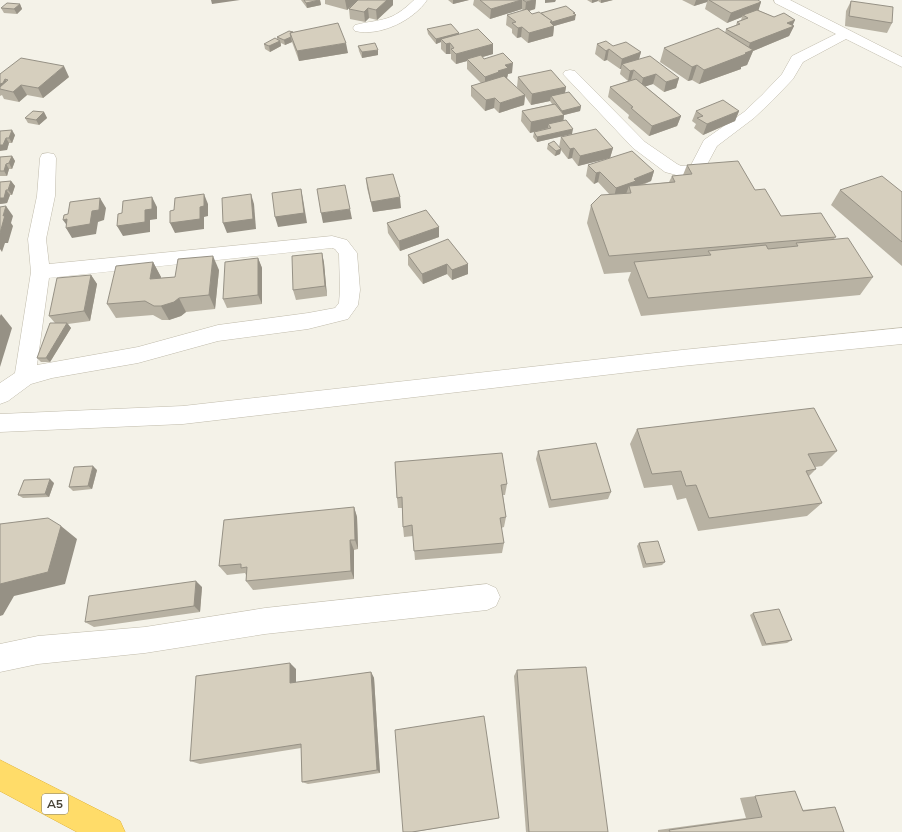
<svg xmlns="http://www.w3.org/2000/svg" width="902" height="832" font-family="'Nunito Sans',sans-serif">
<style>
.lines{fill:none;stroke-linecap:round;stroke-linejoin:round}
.minor-casing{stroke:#c0bbab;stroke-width:1}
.highway-casing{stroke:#e0b337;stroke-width:1}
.minor{fill:#fff;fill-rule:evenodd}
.highway{fill:#ffdc69;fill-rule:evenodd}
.wall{fill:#b8b2a3}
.shaded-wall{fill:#969185}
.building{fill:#d6cfbe;stroke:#969185}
.labels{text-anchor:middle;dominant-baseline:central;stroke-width:3.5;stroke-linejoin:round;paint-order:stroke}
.shield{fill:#fff;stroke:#7f7b73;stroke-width:1}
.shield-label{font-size:12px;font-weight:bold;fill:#484337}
</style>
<rect width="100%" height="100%" fill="#f4f2e8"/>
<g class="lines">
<g class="minor-casing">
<g id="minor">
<path d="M414 0H427C414 20 380 37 355 31L353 28 355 25C384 18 390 23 414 0Z"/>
<polygon points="774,0 790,0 902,57 902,67 846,39 803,62 793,79 772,101 754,118 717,146 703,172 690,176 680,176 665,172 633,148 563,74 565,71 570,70 575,71 645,142 677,164 681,166 691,165 704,140 744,112 762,95 782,74 792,56 836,34 775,3"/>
<path d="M48 153 54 154 56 158 55 196 46 239 49 264 332 236 347 240 357 253 360 290 358 305 348 319 308 329 218 341 138 363 52 378 31 384 8 401 0 404V383L15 373 31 272 28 239 37 196 40 158 42 154ZM332 248 335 249 339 254 340 290 339 303 335 308 308 313 218 325 138 347 37 365 49 278Z"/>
<polygon points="902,328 902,344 682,366 183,424 0,432 0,414 183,406 682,350"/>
<polygon points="487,584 496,588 500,597 496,606 487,610 265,634 145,653 38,664 0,672 0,644 38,636 145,627 265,608"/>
</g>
</g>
<g class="highway-casing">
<polygon id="highway" points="0,760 120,821 125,832 77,832 0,791"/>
</g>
<use href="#minor" class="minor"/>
<use href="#highway" class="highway"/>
</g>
<g class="wall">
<polygon points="301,0 320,0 321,5 307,8"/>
<polygon points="325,0 393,0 393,5 377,20 369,18 365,22 350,19 349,9 358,0 347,10 325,4"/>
<polygon points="448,0 469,0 453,4"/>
<polygon points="474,0 536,0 535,9 529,11 532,14 541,13 575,15 576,15 575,20 554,26 553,36 528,43 521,37 517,38 512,33 512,29 506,25 507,15 523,11 522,9 490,19 473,5"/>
<polygon points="587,0 613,0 601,3 598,1 592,3"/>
<polygon points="682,0 758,0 761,2 758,10 794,26 789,36 753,51 747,65 741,67 741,69 699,84 692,80 688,81 660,62 664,48 725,33 726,29 736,25 737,22 741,20 742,17 727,23 705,9 707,2 694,6"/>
<polygon points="851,1 892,23 887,33 845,26 846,11"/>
<polygon points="20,4 22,9 17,14 4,13 1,8"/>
<polygon points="427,29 459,33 459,34 493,44 493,54 482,57 484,59 512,73 508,74 507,78 521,92 517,87 518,77 566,87 565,93 581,106 580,111 564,115 563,121 572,134 537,142 533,137 534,132 548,128 530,133 521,121 522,111 552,104 550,101 531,105 525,96 524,105 499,113 494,108 485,111 471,96 471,86 481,83 467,69 467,61 456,64 451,59 451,54 446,54 441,49 441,42 436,44 428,34"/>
<polygon points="293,32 348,53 299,61 292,42 285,45 281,43 281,46 270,52 265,49 264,44 277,39 277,37"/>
<polygon points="597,44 613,46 641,52 639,59 679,78 676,88 664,92 653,84 645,86 681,116 677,126 649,136 628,118 629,115 608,97 610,87 628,81 620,74 621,69 620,69 607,60 604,61 595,54"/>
<polygon points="358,46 378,55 362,58 359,51"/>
<polygon points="0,74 69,77 43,98 27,95 19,102 4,99 2,95 0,96"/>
<polygon points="696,111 739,111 735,121 703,135 694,128 696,124 692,121"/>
<polygon points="44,112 47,118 39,125 28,123 25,118"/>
<polygon points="0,131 15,135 12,143 9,143 7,150"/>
<polygon points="561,137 613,148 610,158 578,166 572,158 568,159 561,150 560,154 555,156 547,149 548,144 559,147"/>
<polygon points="12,156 15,161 12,169 9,169 7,176 0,176 0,157"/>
<polygon points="588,165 654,171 651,181 643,185 669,182 672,176 683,175 687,165 755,190 781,216 836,237 834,239 873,277 860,295 641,316 628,280 631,272 604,274 587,223 591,205 610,195 598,182 594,184 586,176"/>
<polygon points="366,178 401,208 373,212 367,188"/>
<polygon points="11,181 15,186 12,195 10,195 7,203 0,204 0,182"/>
<polygon points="840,190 902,192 902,266 831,205"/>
<polygon points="387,223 439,227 439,237 400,251 388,233"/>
<polygon points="322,253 324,263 327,296 296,300 293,290"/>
<polygon points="408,255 468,264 468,274 452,280 447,274 423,284 408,265"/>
<polygon points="258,258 262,268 262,304 227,308 223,299"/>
<polygon points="153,262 161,277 160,278 175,277 219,270 215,309 186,312 181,316 169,320 162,320 153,315 116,318 107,304"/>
<polygon points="91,275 97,284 90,321 68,324 71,328 50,362 41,362 37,358 55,323 49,316"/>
<polygon points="637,429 837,451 822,466 815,467 816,469 809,476 822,503 807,516 698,531 686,498 677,500 672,485 644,488 630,444"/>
<polygon points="538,451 611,492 608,499 549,508 536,459"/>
<polygon points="395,462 507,484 505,495 503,495 506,517 504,527 501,528 504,543 502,553 415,560 413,536 404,537 403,527 402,508 398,508 397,498"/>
<polygon points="97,470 92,489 73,491 69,487"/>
<polygon points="54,483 49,497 23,498 18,495"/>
<polygon points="354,507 357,517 358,549 354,550 354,579 253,590 246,581 246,575 245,573 227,575 219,566"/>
<polygon points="639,543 665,562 662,565 643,568 637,546"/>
<polygon points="202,587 200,612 94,627 85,622"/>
<polygon points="753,613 792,640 787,643 762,646 750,615"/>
<polygon points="296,669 296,683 371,672 374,678 380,773 308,784 302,782 301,748 200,764 190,761"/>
<polygon points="517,670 608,832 526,832 514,676"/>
<polygon points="795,791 802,810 835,807 844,832 658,832 658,830 746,818 740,798"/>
<polygon points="499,818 414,832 403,832"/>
</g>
<g class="shaded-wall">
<polygon points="211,0 240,0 212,4"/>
<polygon points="320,0 321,5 307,8 306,3"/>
<polygon points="345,0 358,0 347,10"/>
<polygon points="387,0 393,0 393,5 377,20 376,10"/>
<polygon points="453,0 469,0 453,4"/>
<polygon points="521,0 522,0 522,9 490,19 491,9"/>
<polygon points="532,0 536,0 535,9 525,12 526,2"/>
<polygon points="545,0 556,0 555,2 545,3"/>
<polygon points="592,0 598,0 598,1 592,3"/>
<polygon points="601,0 613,0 601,3"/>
<polygon points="696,0 708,0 707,2 694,6"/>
<polygon points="761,2 758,12 743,15 742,17 727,23 731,13"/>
<polygon points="20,4 22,9 17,14 14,9"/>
<polygon points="368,8 369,18 365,22 364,12"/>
<polygon points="575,13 575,20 554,26 553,36 528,43 529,33 552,21 552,26 552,22"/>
<polygon points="795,20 792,27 794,26 789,36 753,51 747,65 741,67 741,69 699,84 704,70 747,52 750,43 787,23"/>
<polygon points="522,27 521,37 517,38 518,28"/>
<polygon points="459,33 459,38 441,39 441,42 436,44 436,39"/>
<polygon points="291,37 292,42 285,45 284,40"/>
<polygon points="280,41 281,46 270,52 269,46"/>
<polygon points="346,43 348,53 299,61 297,51"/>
<polygon points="450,43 450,54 446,54 446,44"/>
<polygon points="493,44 493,54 469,61 467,59 467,61 456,64 456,54"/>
<polygon points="609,49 607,60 604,61 606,51"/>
<polygon points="378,50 378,55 362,58 362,52"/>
<polygon points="641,52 638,62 622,64 621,69 620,69 622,59"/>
<polygon points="513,63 512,73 508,74 507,78 499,81 485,87 485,77 498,71 505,65"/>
<polygon points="697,65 692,80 688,81 692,67"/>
<polygon points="64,66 69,77 43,98 38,88"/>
<polygon points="634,70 631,80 628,81 630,71"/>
<polygon points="656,74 653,84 641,88 643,78"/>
<polygon points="679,78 676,88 664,92 666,82"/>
<polygon points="5,79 11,90 0,89 0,84"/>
<polygon points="21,85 27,95 19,102 13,92"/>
<polygon points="566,87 564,97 551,96 550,101 531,105 532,94"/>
<polygon points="525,95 524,105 499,113 500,103"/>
<polygon points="495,98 494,108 485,111 486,100"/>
<polygon points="581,106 580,111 564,115 563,125 548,124 548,128 530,133 531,122 562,115 562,111"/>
<polygon points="739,111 735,121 703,135 707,124"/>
<polygon points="44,112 47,118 39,125 36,120"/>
<polygon points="681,116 677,126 649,136 652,126"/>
<polygon points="573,129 572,134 537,142 537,137"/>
<polygon points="12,130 15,135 12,143 9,138"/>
<polygon points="6,138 9,143 7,150 0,151 0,145"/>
<polygon points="574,148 572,158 568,159 570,149"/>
<polygon points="613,148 610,158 578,166 580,156"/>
<polygon points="561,149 560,154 555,156 556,151"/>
<polygon points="12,156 15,161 12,169 9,163"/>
<polygon points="6,164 9,169 7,176 4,171"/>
<polygon points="654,171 651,181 634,187 629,186 626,194 614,198 616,188 634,179"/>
<polygon points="600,172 598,182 594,184 596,173"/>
<polygon points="11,181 15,186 12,195 8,190"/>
<polygon points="301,189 303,199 307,223 278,227 275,217"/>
<polygon points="6,190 10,195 7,203 0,204 0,198"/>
<polygon points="204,194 208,204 208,216 204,217 204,229 175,233 170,223 200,207"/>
<polygon points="251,194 254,204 256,229 227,233 223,223"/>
<polygon points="152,197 157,207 157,219 150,220 150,232 123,236 117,226 145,210"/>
<polygon points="400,197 401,208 373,212 371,202"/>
<polygon points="100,198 106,208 104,220 98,222 96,234 72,238 66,228 68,227 63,220 67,219 92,211"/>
<polygon points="6,206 13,216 11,223 13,226 8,243 5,243 2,252 0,249 0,233 3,216"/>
<polygon points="350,209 352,219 323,223 321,213"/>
<polygon points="439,227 439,237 400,251 399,241"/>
<polygon points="322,253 324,263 327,296 325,286"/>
<polygon points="213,256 219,270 215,309 209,295"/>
<polygon points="258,258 262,268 262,304 258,295"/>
<polygon points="153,262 161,277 158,293 150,279"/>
<polygon points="447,264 447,274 423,284 422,274"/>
<polygon points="468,264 468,274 452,280 452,270"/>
<polygon points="91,275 97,284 90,321 84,311"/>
<polygon points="179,298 186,312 181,316 169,320 161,306"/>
<polygon points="1,314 12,328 0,367 0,316"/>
<polygon points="67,323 71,328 50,362 46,358"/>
<polygon points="93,466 97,470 92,489 88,486"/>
<polygon points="50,479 54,483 49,497 45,494"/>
<polygon points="354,507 357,517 358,549 355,540"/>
<polygon points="61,526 77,539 65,584 14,596 3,615 0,616 0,584"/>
<polygon points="350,540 354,550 354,579 351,571"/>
<polygon points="196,581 202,587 200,612 194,606"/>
<polygon points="290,663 296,669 296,689 290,683"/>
<polygon points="371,672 374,678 380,773 377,770"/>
</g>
<g class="building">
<polygon points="304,0 319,0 306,3"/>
<polygon points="358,0 387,0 376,10 368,8 364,12 349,9"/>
<polygon points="480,0 521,0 491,9"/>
<polygon points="523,0 534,0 526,2"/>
<polygon points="709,0 758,0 761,2 731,13"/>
<polygon points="851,1 893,7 892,23 849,16"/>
<polygon points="7,3 20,4 14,9 1,8"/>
<polygon points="566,6 575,13 573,13 576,15 552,22 541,13"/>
<polygon points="527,9 532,14 539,12 552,21 550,22 554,26 529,33 522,27 518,28 512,23 516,22 507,15"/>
<polygon points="757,10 774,17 784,13 795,20 787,23 794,26 750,43 726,29 740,24 737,22 748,18 743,15"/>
<polygon points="338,23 346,43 297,51 290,33"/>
<polygon points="451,24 459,33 436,39 427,29"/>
<polygon points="718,28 753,50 745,53 746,54 704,70 697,65 692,67 664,48"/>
<polygon points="478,29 493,44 456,54 451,49 454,48 450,43 446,44 441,39"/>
<polygon points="289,31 293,32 290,33 291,37 284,40 277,37"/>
<polygon points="275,38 280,41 269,46 264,44"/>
<polygon points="606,41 613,46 626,42 641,52 622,59 609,49 606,51 597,44"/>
<polygon points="375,43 378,50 362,52 358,46"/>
<polygon points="503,53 513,63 505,65 508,68 498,71 499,72 485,77 467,59 481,55 484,59"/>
<polygon points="650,56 679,78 666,82 656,74 643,78 634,70 630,71 622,64"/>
<polygon points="21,58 64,66 38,88 21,85 13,92 0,89 0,87 8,80 5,79 3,83 0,84 0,74"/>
<polygon points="551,70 566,87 532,94 518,77"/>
<polygon points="504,76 525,95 500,103 495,98 486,100 471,86"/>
<polygon points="636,79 681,116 652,126 631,108 633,107 610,87"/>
<polygon points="569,92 581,106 562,111 551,96"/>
<polygon points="723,100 739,111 707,124 697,118 703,116 696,111"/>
<polygon points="555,104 564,115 531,122 522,111"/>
<polygon points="33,111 44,112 36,120 25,118"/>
<polygon points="566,120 573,129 537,137 534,132 551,128 548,124"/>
<polygon points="596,129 613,148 580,156 574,148 570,149 561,137"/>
<polygon points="12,130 9,138 6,138 3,145 0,145 0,131"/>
<polygon points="554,141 561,149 556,151 548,144"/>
<polygon points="632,151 654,171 634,179 636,181 616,188 600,172 596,173 588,165"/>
<polygon points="12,156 9,163 6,164 4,171 0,171 0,157"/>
<polygon points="738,161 755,190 765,189 781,216 821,213 836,237 609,256 591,205 601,195 631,193 629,186 675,182 672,176 692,174 687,165"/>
<polygon points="393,174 400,197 371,202 366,178"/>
<polygon points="882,176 902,192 902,242 840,190"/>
<polygon points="11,181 8,190 6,190 4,198 0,198 0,182"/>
<polygon points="345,185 350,209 321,213 317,189"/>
<polygon points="301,189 304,213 275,217 272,193"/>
<polygon points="204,194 204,206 200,207 200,219 170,223 170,211 174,210 175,198"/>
<polygon points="251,194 253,219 223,223 222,198"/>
<polygon points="152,197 152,209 145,210 145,222 117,226 118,214 122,213 123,201"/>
<polygon points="100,198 99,210 92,211 90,224 66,228 67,219 63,220 64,215 68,214 70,202"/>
<polygon points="6,206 3,216 5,215 0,233 0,207"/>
<polygon points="426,210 439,227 399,241 387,223"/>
<polygon points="848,238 873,277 648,298 634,262 711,255 708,251 766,245 768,249 798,246 796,243"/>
<polygon points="448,239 468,264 452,270 447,264 422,274 408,255"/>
<polygon points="322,253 325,286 293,290 292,256"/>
<polygon points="213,256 209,295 179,298 174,302 161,306 154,306 145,301 107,304 116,266 153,262 150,279 175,277 178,259"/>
<polygon points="258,258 258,295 223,299 225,262"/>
<polygon points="91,275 84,311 49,316 57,278"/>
<polygon points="50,323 67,323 46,358 37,358"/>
<polygon points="814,408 837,451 808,454 816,469 806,471 822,503 709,518 696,485 686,486 681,471 652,474 637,429"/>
<polygon points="596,443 611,492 551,500 538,451"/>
<polygon points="502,453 507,484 501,485 506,517 500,518 504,543 414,551 412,525 403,527 402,497 397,498 395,462"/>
<polygon points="93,466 88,486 69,487 74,467"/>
<polygon points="50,479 45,494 18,495 24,480"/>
<polygon points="354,507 355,540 350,540 351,571 246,581 247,567 241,568 241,564 219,566 224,520"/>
<polygon points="48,518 61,526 48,572 0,584 0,524"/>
<polygon points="658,541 665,562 646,564 639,543"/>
<polygon points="196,581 194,606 85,622 89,596"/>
<polygon points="779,609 792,640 766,644 753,613"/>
<polygon points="290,663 290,683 371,672 377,770 302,782 301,744 190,761 196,676"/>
<polygon points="586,667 608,832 529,832 517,670"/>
<polygon points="484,716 499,818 412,832 403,832 395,730"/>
<polygon points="795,791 803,811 835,807 844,832 670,832 669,830 762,817 755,796"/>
</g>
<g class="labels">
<rect class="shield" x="42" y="794" width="26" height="20" rx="3"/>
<g class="shield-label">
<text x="55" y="804">A5</text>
</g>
</g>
</svg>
